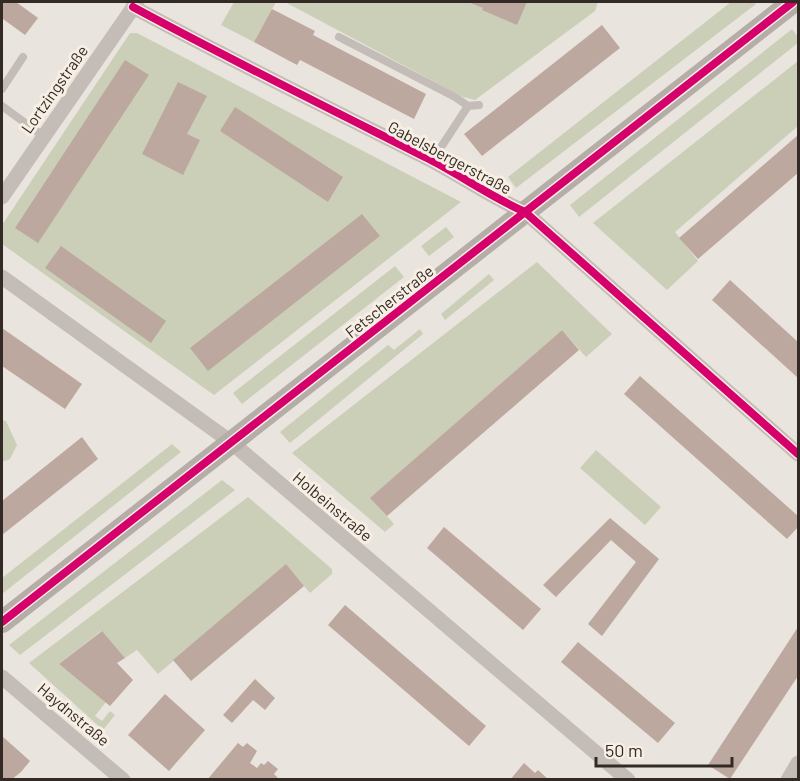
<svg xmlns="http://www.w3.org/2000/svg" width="800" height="781" font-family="Barlow,sans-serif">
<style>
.green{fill:#cbcfb8}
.building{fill:#bda8a0}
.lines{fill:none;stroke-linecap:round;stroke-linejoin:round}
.lane{stroke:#c3bcb7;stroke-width:8}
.street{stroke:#c3bcb7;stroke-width:15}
.secondary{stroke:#b4ada8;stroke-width:22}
.tram{stroke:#aba5a1;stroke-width:1.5}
.cycleway-casing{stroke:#f8efe4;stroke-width:11}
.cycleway{stroke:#d6006c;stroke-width:8}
.labels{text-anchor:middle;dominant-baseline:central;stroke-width:6;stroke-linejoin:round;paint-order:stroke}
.street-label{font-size:16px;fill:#332a26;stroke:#f8efe4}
</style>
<rect width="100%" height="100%" fill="#eae4de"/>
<g class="green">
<polygon points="234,2 276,2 254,42 221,25"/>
<polygon points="285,2 598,2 595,11 475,100 463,97"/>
<polygon points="731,2 754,2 756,4 516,188 508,177"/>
<polygon points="792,29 798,37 798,43 579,217 570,205"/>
<polygon points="130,33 137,33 461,202 214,395 2,244 2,225"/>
<polygon points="798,61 798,126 675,232 698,261 667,290 593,223"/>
<polygon points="446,227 454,237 429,256 421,246"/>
<polygon points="537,262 612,334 586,357 562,330 371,498 394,524 385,532 292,453"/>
<polygon points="395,266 404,277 242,404 233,393"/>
<polygon points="489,274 494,280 445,320 441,314"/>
<polygon points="420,329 423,334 290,443 280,432 388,345 394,350"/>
<polygon points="2,420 6,421 17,445 10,459 2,462"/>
<polygon points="172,444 181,452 2,594 2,578"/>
<polygon points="596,450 661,507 645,525 580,468"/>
<polygon points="222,480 235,490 20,655 9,645"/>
<polygon points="248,497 332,569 332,574 310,593 286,565 158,674 137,650 125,658 101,631 59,664 106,702 95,716 102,721 110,711 115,715 103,730 29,663"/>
</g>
<g class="building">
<polygon points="2,2 16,2 38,18 25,35 3,19 2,21"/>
<polygon points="468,2 527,2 517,25 482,10 483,8"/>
<polygon points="272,9 315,31 313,35 426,94 414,119 300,60 297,65 254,42"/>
<polygon points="602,25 620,48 482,156 464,134"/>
<polygon points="125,60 149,75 38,243 15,228"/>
<polygon points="178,82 207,96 187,134 200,140 183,175 142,154"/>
<polygon points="235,107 343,177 328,202 220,131"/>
<polygon points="798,135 798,173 698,259 679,238"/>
<polygon points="362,214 380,236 208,371 190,348"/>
<polygon points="61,246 166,321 151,343 45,268"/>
<polygon points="730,280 798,342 798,378 712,300"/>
<polygon points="2,328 82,384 65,409 2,366"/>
<polygon points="562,330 579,350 387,516 370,498"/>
<polygon points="640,376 798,516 798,527 787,539 624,394"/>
<polygon points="82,437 98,459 2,535 2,501"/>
<polygon points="610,518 659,559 602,636 588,624 636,562 611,540 556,597 543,585"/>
<polygon points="444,527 541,609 523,630 427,548"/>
<polygon points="286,564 304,586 191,681 173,660"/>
<polygon points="345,605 486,726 469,746 328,625"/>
<polygon points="798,627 798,676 730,779 708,765"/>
<polygon points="102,631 125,658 117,663 133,680 110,706 59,664"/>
<polygon points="578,642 675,723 658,743 561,662"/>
<polygon points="255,679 275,698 265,710 253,700 232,723 223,715"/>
<polygon points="165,694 205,730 169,771 128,735"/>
<polygon points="2,736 30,761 21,772 11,780 2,780"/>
<polygon points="238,743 243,747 247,743 257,751 250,763 257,768 261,763 264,765 268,761 278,769 274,774 278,778 277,780 207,780"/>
<polygon points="524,763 535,773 538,770 549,780 510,780"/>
</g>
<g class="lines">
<g class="lane">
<polyline points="339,37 455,97 468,106"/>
<polyline points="2,89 23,57"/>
<polyline points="2,106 43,136"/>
<polyline points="432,161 468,106 479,105"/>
</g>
<g class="street">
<path d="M133 7C231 60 330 109 429 159 462 176 491 197 525 212L798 454"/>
<polyline points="2,197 137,2"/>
<polyline points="2,277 231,442 628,780"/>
<polyline points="2,677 123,780"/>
<polyline points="788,780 798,763"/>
</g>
<polyline class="secondary" points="2,622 793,2"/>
<g class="tram">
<polyline points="215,450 275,403"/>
<polyline points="2,617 177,479"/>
<polyline points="2,629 798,3"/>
</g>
<g class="cycleway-casing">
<g id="cycleway">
<path d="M133 7C231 60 330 109 429 159 462 176 491 197 525 212L798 454"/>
<polyline points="2,622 793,2"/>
</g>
</g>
<use href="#cycleway" class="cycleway"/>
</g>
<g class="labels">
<g class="street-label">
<text transform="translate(54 89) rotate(-55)">Lortzingstraße</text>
<text transform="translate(450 157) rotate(28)">Gabelsbergerstraße</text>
<text transform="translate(389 301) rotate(-38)">Fetscherstraße</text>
<text transform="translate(333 506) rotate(40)">Holbeinstraße</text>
<text transform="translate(74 714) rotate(40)">Haydnstraße</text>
</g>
</g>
<rect width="800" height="781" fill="none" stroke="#332a26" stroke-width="6"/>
<path d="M596 757v9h136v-9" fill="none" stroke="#332a26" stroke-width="3"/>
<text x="605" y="757" font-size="18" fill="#332a26" stroke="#f8efe4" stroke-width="4.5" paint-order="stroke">50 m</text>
</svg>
